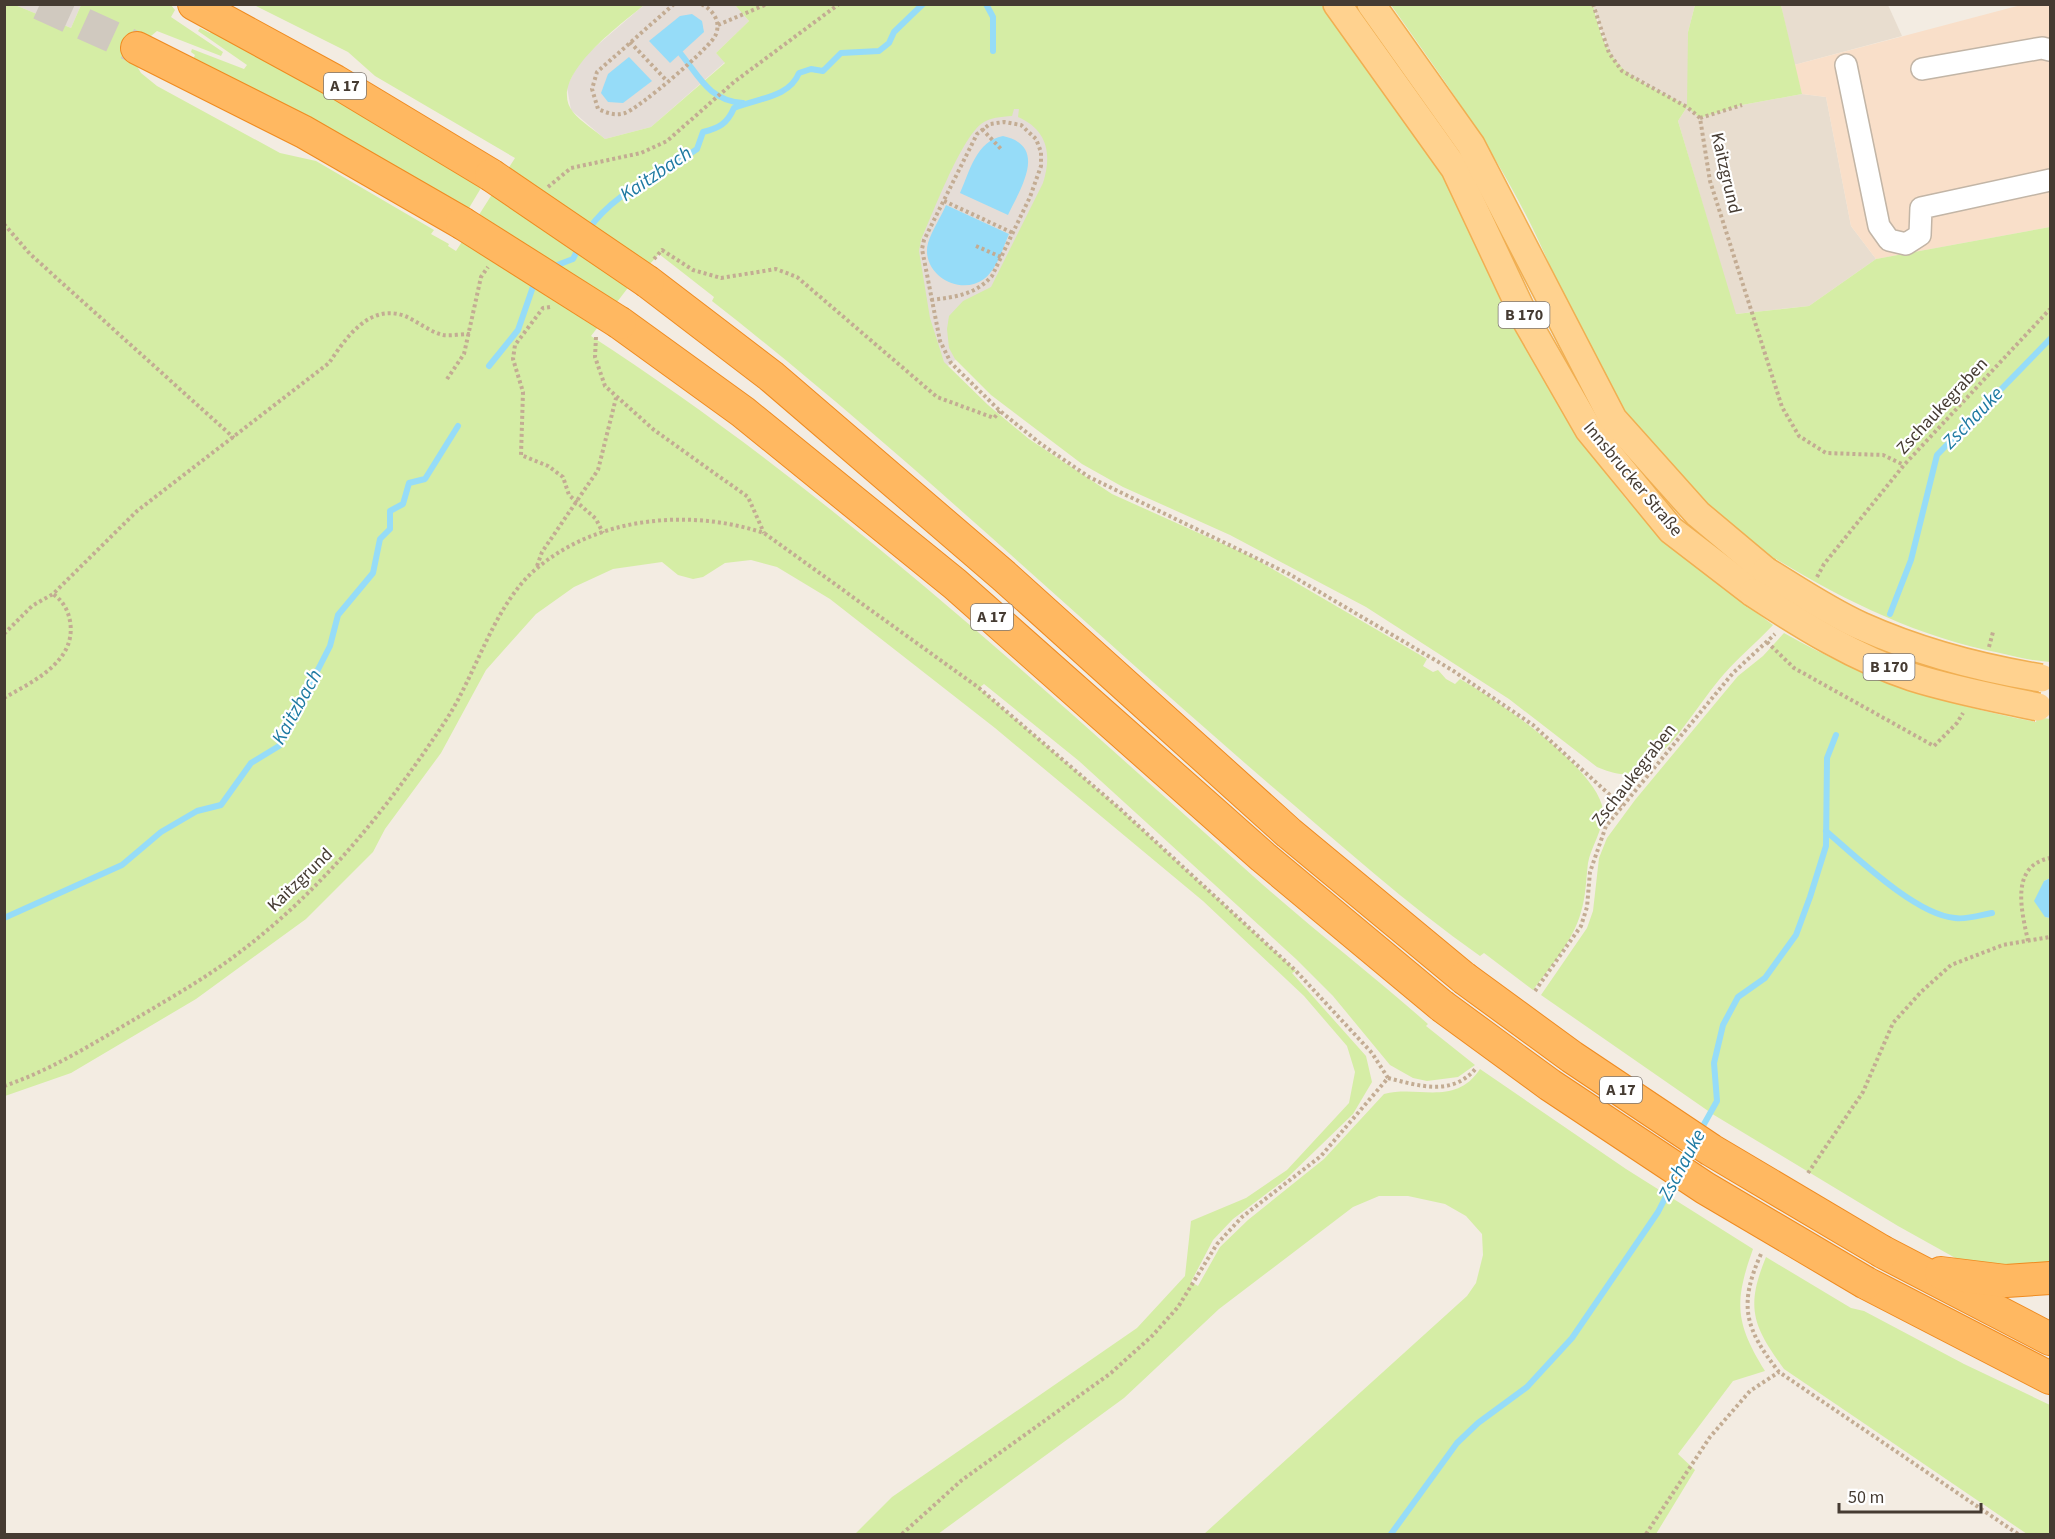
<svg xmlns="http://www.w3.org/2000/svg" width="2055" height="1539" font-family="'Source Sans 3',sans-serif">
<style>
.residential{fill:#e8ddcf}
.commercial{fill:#f9dfc9}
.industrial{fill:#e5ddd7}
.green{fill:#d5eda5}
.water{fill:#96dcf8}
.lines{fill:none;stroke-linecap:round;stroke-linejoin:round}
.stream{stroke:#96dcf8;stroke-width:6}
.highway-tunnel{stroke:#d0c9bf;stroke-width:32;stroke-dasharray:32 16;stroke-linecap:butt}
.minor-casing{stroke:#c2b5a6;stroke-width:24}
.major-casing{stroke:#f1af52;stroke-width:30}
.highway-casing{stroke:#ef8b20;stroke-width:34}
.path{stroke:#c3ac93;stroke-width:4;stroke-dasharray:3 3;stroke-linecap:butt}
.minor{stroke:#fff;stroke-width:21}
.major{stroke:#ffd28f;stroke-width:27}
.highway{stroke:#ffb861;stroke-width:32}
.major-bridge-casing{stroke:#f1af52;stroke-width:30;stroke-linecap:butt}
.highway-bridge-casing{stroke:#ef8b20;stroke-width:34;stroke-linecap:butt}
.major-bridge{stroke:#ffd28f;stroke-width:27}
.highway-bridge{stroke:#ffb861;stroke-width:32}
.labels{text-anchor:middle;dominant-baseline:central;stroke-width:4.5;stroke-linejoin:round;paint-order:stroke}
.shield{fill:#fff;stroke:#7d7670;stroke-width:1.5}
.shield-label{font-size:16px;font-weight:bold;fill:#453b32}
.street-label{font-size:18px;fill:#453b32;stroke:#fff}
.water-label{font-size:20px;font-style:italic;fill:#1e7aa2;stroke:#fff}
</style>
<rect width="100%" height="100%" fill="#f3ece2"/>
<g class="residential">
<polygon points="1593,5 1695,5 1688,32 1700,118 1742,105 1802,94 1826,97 1851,226 1876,259 1809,306 1735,314 1678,121 1687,107 1622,71 1609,53"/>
<polygon points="1781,5 1888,5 1902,36 1794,65"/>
</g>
<polygon class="commercial" points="2021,5 2050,5 2050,227 1876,259 1851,226 1826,97 1802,94 1794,65"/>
<g class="industrial">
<polygon points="15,5 81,5 71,28"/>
<polygon points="644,5 735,5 749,21 716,53 725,62 651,127 605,139 571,110 567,87 580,60"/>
<polygon points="1009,92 1032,111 1064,165 960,356 931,380 910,240 964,128"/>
</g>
<g class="green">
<path d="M4 5H15L71 28 81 5H171L175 10 171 17 223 52 221 56 157 31 145 41 135 63 141 73 157 86 280 153 316 161 434 230 431 234 449 244 448 246 456 251 515 158 375 76 348 52 254 5H644C622 24 545 78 573 112 581 122 595 130 605 139L651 127 725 63 716 53 749 21 735 5H1322L1446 176 1584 445 1626 499 1680 555 1773 625C1757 642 1739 657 1724 674 1696 706 1675 749 1637 771 1625 778 1609 772 1597 767L1509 699 1366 607 1230 535 1123 487 1082 464 991 395 955 359 949 348 947 329 949 316 963 301 991 287 1043 183C1052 155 1048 130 1018 117L1019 109H1014L1012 116C1001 117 990 117 981 124 960 141 933 213 921 240L919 251 930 318 944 362 988 405 1029 439 1112 494 1252 557 1427 659 1423 666 1433 672 1438 670 1446 679 1455 684 1460 679C1496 699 1598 769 1603 810 1605 827 1591 846 1588 863 1586 879 1586 896 1581 912 1573 941 1551 966 1533 990L1484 953 1480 956C1406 904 1338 842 1268 783 1082 623 905 452 712 301L714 297 659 254 627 289 591 336C831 491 1041 687 1253 876 1310 927 1370 973 1428 1024L1426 1026 1475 1065 1458 1077 1427 1081 1413 1078 1390 1065 1333 996 1296 959 1079 761 984 684 979 688 1119 808 1296 971 1292 973 1366 1056 1372 1082 1353 1114 1286 1179 1233 1219 1213 1240 1191 1282 1198 1286 1220 1247 1248 1220 1324 1159 1384 1094C1419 1085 1455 1107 1480 1069L1626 1169 1753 1249C1734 1302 1735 1323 1765 1371L1733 1381 1678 1454 1695 1470 1656 1534H1204L1467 1296 1476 1283 1483 1255 1482 1234 1466 1216 1445 1204 1408 1196H1379L1353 1207 1219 1309 1124 1398 938 1534H855L892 1497 1137 1328 1185 1276 1191 1221 1246 1198 1287 1170 1349 1103 1355 1072 1347 1046 1304 996 1203 901 995 728 830 599 777 567 751 560 725 563 703 577 693 579 678 575 662 562 613 569 574 587 536 614 486 670 441 753 385 829 373 852 306 919 196 999 71 1073 5 1096Z"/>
<path d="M1391 5H1593C1608 74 1630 75 1687 106L1688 32 1695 5H1781L1802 94 1742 105 1700 118 1687 107 1678 121 1736 314 1809 306 1876 259 2050 227V662C2034 661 2017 657 2000 653 1919 637 1847 602 1776 559L1773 562C1711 511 1651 456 1608 387 1575 333 1555 271 1526 215 1488 140 1439 73 1391 5Z"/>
<polygon points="200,28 210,33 213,28 309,81 481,188 469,208 307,115 193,59 195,55 191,52 192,49 244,69 247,65 198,31"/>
<path d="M1784 633C1867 680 1943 704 2036 722L2037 717 2050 719V878L2044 881 2045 917 2050 918V1269L2040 1271 1959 1260 1898 1226 1714 1115 1541 995 1587 928 1593 911 1599 858 1607 838 1635 800 1738 676 1763 656Z"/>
<path d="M1766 1257 1851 1308 1864 1311 1964 1364 2050 1405V1534H2027L1784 1369C1753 1326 1745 1308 1766 1257Z"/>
</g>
<g class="water">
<polygon points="692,14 702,21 704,32 670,63 649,41 680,16"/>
<polygon points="629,57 652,81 623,103 608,102 601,93 608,74"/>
<path d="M1003 136C1049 146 1020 189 1008 215L960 193C970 171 976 141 1003 136Z"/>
<path d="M946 205 1009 234C1003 248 997 269 984 279 960 297 920 274 928 243 932 230 941 217 946 205Z"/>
<polygon points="2050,878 2050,918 2045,917 2034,901 2044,881"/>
</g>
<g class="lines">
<g class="stream">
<polyline points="986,4 993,17 993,51"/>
<path d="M681 54C700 78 710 101 743 103"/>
<path d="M588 230C615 191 659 176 697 149L703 132C719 128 727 124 734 108 757 98 789 98 799 73L811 69 823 71 841 53 879 51 889 43 894 32 923 4"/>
<polyline points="552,267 573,259 579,247"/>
<polyline points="489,366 518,330 535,281"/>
<polyline points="1890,614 1911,560 1937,455 2050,339"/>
<path d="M1826 831C1855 856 1916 915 1955 918 1966 920 1981 915 1992 913"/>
<polyline points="4,918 122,865 161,832 197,811 221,805 251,763 279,746 330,646 338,615 373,573 380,539 390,529 390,511 403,504 409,483 425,479 458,426"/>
<polyline points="1699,1133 1717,1101 1714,1063 1723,1025 1738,997 1765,978 1796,935 1810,897 1826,846 1827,758 1836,735"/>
<polyline points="1391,1534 1457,1443 1478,1423 1527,1387 1572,1338 1658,1212 1675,1179"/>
</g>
<polyline class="highway-tunnel" points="40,4 137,48"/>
<g class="minor-casing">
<g id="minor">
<polyline points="1846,65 1879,226 1889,240 1906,244 1920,235 1921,208 2050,180"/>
<polyline points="1922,69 2042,48 2050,50"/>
</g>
</g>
<g class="major-casing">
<g id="major">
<polyline points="1337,4 1455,169 1527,322 1589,430 1671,530 1753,593"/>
<polyline points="1371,4 1471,145 1613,419 1698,514 1766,571"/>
</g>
</g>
<g class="highway-casing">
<g id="highway">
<polyline points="194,4 335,81 491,175"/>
<polyline points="137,48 304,132 462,223"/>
<polyline points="648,282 771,376 1004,576 1289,833 1464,978"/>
<polyline points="620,323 743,412 955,584 1263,857 1442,1006"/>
<polyline points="1883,1252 2050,1339"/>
<polyline points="1941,1273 2006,1281 2050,1278"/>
<polyline points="1866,1283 2050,1378"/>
</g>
</g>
<g class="path">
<path d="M674 4 597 72 592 89 598 109C607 113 615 116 625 113 638 109 713 46 716 34 721 21 713 10 701 4"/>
<polyline points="1593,4 1609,53 1622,71 1687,107 1700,118 1710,181 1782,407 1799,436 1826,453 1883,455 1904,465"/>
<polyline points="718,25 767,4"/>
<polyline points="630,42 667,81"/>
<polyline points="1700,118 1742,105"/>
<polyline points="982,129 1002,150"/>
<polyline points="548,187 571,168 641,153 667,141 734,82 839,4"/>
<polyline points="944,201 1013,233"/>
<polyline points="4,224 30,254 234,438"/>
<polyline points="976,246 1001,257"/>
<polyline points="654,259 662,250 693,270 721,278 776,269 797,277 937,397 994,418 1000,411"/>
<path d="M931 300C955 297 975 295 992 276L1030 197 1041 166V152L1036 139 1021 125 1004 122 990 124 977 134 924 240 922 249 940 341 951 363 1000 411 1041 444 1089 477 1289 574 1452 670 1533 725 1622 806"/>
<polyline points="550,307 543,308 515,345 513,359 523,392 521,455 548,466 563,477 569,495 596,519 603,533"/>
<polyline points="596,337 595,357 605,386 654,430 748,497 764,533"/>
<polyline points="447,379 464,354 481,277 488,267"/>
<polyline points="537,566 542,552 598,470 616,398"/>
<polyline points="1817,577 1824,564 1904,465 2050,309"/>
<path d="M4 634 32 606 53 594 137 511 329 363C346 338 369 303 405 316 417 321 430 332 443 335 451 336 462 334 470 334"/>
<polyline points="1767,642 1794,668 1934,746 1957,723 1963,713"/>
<polyline points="1989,647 1993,632"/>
<path d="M4 698C34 681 77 661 70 621 68 610 63 601 53 594"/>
<path d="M2028 941C2022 912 2009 866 2050 858"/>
<polyline points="1535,991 1581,926 1587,907 1590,872 1606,826 1733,673 1775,634"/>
<path d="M1388 1078C1420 1086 1453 1097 1477 1067"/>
<path d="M4 1086C49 1071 89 1046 130 1022 165 1001 203 980 236 955 322 891 388 808 446 720 477 673 493 606 536 569 597 517 689 508 764 533L979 688 1119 808 1296 971 1372 1053 1388 1078"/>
<polyline points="1808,1173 1863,1092 1893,1023 1921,992 1951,965 2003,945 2050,937"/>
<path d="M1761 1254C1738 1305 1745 1329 1779 1372L2018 1534"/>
<polyline points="902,1534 962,1480 1111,1373 1153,1335 1178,1307 1217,1244 1242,1217 1321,1156 1388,1078"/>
<polyline points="1646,1534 1710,1437 1750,1391 1779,1372"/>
</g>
<use href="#minor" class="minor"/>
<use href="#major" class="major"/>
<use href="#highway" class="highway"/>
<g class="major-bridge-casing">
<g id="major-bridge">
<path d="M1766 571C1797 590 1828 611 1861 626 1919 652 1979 668 2041 678"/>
<path d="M1753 593C1803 626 1855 658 1912 677 1953 690 1996 698 2038 707"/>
</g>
</g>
<g class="highway-bridge-casing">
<g id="highway-bridge">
<polyline points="491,175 648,282"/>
<polyline points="462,223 620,323"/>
<polyline points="1464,978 1572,1057 1711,1150 1883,1252"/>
<polyline points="1442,1006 1550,1085 1705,1188 1866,1283"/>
</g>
</g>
<use href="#major-bridge" class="major-bridge"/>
<use href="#highway-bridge" class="highway-bridge"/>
</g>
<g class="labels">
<g class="shield">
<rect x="324" y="73" width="42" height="26" rx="4.5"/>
<rect x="1498.5" y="302" width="51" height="26" rx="4.5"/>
<rect x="971" y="604" width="42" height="26" rx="4.5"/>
<rect x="1863.5" y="654" width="51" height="26" rx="4.5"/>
<rect x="1600" y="1077" width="42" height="26" rx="4.5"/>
</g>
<g class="shield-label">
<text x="345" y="86">A 17</text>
<text x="1524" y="315">B 170</text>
<text x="992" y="617">A 17</text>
<text x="1889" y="667">B 170</text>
<text x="1621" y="1090">A 17</text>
</g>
<g class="street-label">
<text transform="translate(1726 173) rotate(77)">Kaitzgrund</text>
<text transform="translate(1942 406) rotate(-47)">Zschaukegraben</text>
<text transform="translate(1633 479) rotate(50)">Innsbrucker Straße</text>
<text transform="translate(1634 775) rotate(-52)">Zschaukegraben</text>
<text transform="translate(300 880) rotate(-44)">Kaitzgrund</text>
</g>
<g class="water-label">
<text transform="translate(656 174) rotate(-34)">Kaitzbach</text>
<text transform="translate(1973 418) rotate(-46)">Zschauke</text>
<text transform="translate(297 707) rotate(-61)">Kaitzbach</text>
<text transform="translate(1682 1165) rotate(-62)">Zschauke</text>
</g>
</g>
<rect width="2055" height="1539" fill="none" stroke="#453b32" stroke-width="12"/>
<path d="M1839 1503v9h142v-9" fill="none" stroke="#453b32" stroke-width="3"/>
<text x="1848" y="1503" font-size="18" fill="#453b32" stroke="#ffffff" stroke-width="4.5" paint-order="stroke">50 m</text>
</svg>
